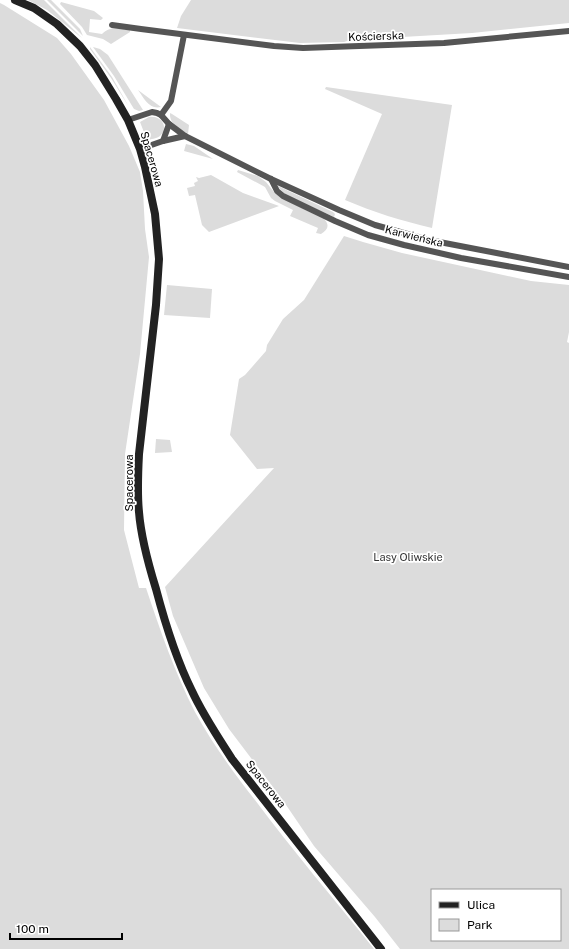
<svg xmlns="http://www.w3.org/2000/svg" width="569" height="949" font-family="'Public Sans',sans-serif">
<style>
.green{fill:#dcdcdc;fill-rule:evenodd}
.lines{fill:none;stroke-linecap:round;stroke-linejoin:round}
.minor{stroke:#555;stroke-width:6}
.secondary{stroke:#222;stroke-width:8}
.labels{text-anchor:middle;dominant-baseline:central;stroke-width:3.5;stroke-linejoin:round;paint-order:stroke}
.street-label{font-size:11px;fill:#000;stroke:#fff}
.park-label{font-size:11px;fill:#333;stroke:#fff}
</style>
<rect width="100%" height="100%" fill="#fff"/>
<g class="green">
<polygon points="28,0 44,0 82,38 47,10"/>
<polygon points="47,0 51,0 80,29 83,36"/>
<polygon points="191,0 569,0 569,23 472,33 350,40 344,42 300,43 177,28 181,16"/>
<path d="M61 2 94 11 103 18 101 20 90 19 89 32 102 34C111 25 119 29 130 30V32L111 44 103 39 87 35 82 27 60 4Z"/>
<path d="M0 3 4 5 57 38 71 54 104 100 129 146 140 172 143 191 145 229 149 257 140 354 125 454 124 530 139 588H146C160 630 175 673 195 712 212 743 233 772 255 800 293 851 334 899 374 949H0Z"/>
<polygon points="90,47 112,77 129,107 111,78 90,49"/>
<polygon points="93,47 100,49 108,55 143,110 139,111 134,109 114,76"/>
<path d="M326 87 452 105 432 228C402 221 373 212 345 200L382 114 325 89Z"/>
<path d="M138 90 161 107C149 110 144 98 138 90Z"/>
<path d="M170 113 172 114 189 125 188 134C180 129 169 124 170 113Z"/>
<path d="M149 117C162 115 169 128 160 136 156 139 151 139 147 140L140 122Z"/>
<polygon points="186,144 194,146 213,159 184,151"/>
<path d="M238 170 258 176 266 182 274 192 280 197 324 219C330 225 328 230 321 234L316 233 318 228 290 216 293 210 275 201 271 198 265 187 237 172Z"/>
<polygon points="211,175 243,193 279,206 209,232 202,225 195,195 189,196 187,188 195,186 194,183 198,181 196,177 199,178"/>
<polygon points="278,186 333,212 335,214 334,217 286,195 278,187"/>
<path d="M344 236 363 242 402 253 531 281 569 285V332L567 342 569 343V949H400L375 917 314 846 282 799 229 729 204 688 173 616 165 587 274 468 257 469 230 435 239 379 245 375 266 351 267 345 283 319 304 300ZM432 890H560V940H432Z"/>
<polygon points="167,285 212,289 210,318 164,315"/>
<polygon points="156,439 170,440 172,452 155,453"/>
</g>
<g class="lines">
<g class="minor">
<polyline points="112,25 141,29 274,46 303,48 444,43 569,31"/>
<polyline points="161,115 171,101 184,35"/>
<polyline points="128,120 152,112 157,113 161,115 169,124 185,136 271,179 339,210 375,225 429,240 569,267"/>
<polyline points="163,141 169,124"/>
<polyline points="140,149 163,141 185,136"/>
<polyline points="271,179 277,191 283,196 335,221 368,235 404,245 461,258 569,277"/>
</g>
<path class="secondary" d="M15 0 34 8 57 24 80 46 95 65 116 99 128 120 140 149 145 167 155 214 159 259 156 305 139 454C138 473 137 493 139 512 141 538 148 563 156 589 165 623 176 659 192 691 203 715 218 737 232 759L381 949"/>
</g>
<g class="labels">
<g class="street-label">
<text transform="translate(376 36) rotate(-2)">Kościerska</text>
<text transform="translate(152 159) rotate(74)">Spacerowa</text>
<text transform="translate(414 236) rotate(14)">Karwieńska</text>
<text transform="translate(129 483) rotate(-90)">Spacerowa</text>
<text transform="translate(266 784) rotate(52)">Spacerowa</text>
</g>
<g class="park-label">
<text x="408" y="557">Lasy Oliwskie</text>
</g>
</g>
<rect x="431" y="889" width="130" height="52" fill="#ffffff" stroke="#999999"/>
<rect x="439" y="902" width="20" height="6" fill="#222222" stroke="#999999"/>
<text x="467" y="909" font-size="12" fill="#000000">Ulica</text>
<rect x="439" y="919" width="20" height="12" fill="#dcdcdc" stroke="#999999"/>
<text x="467" y="929" font-size="12" fill="#000000">Park</text>
<path d="M10 933v6h112v-6" fill="none" stroke="#000000" stroke-width="2"/>
<text x="16" y="933" font-size="12" fill="#000000" stroke="#ffffff" stroke-width="3" paint-order="stroke">100 m</text>
</svg>
